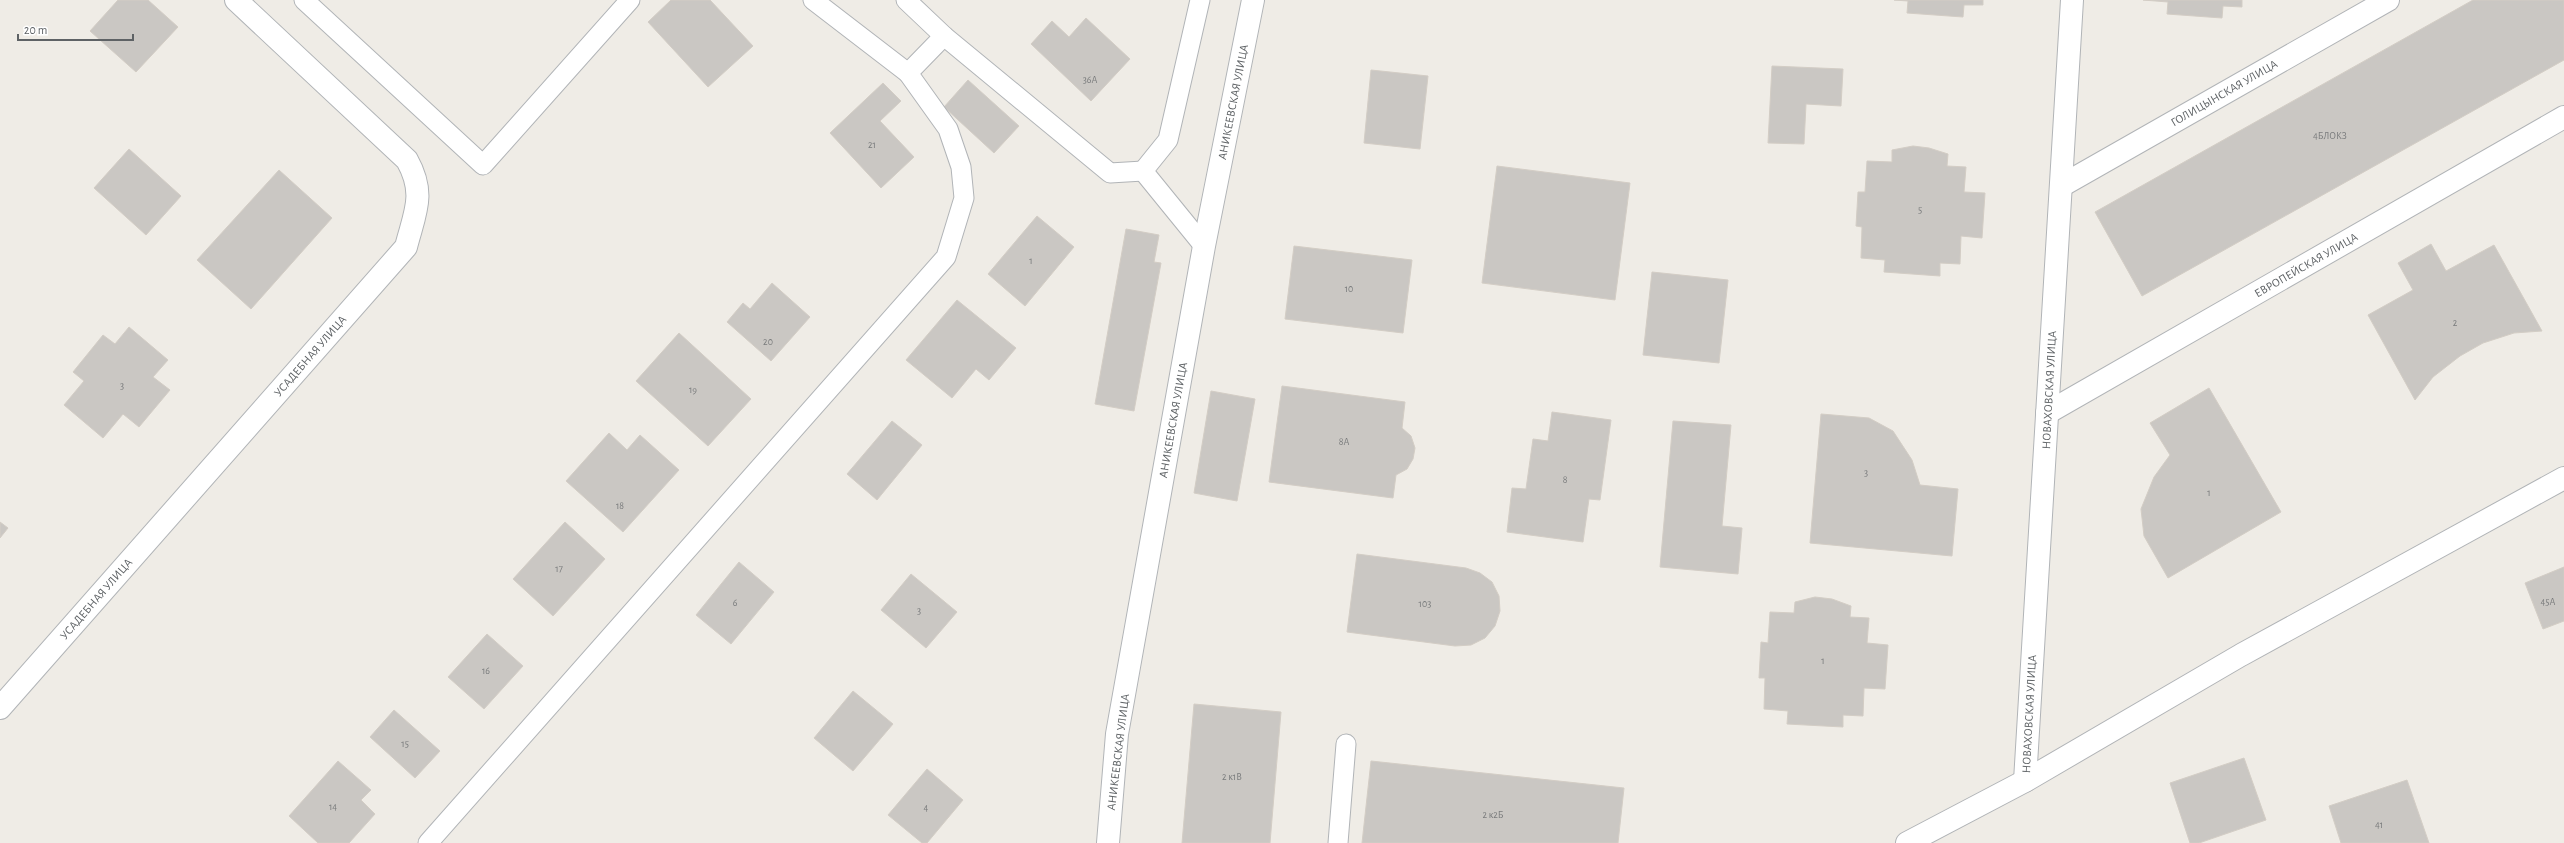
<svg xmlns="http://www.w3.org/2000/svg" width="2564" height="843" font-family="'Alegreya Sans',sans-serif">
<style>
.building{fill:#cac7c3;stroke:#d3cdc5}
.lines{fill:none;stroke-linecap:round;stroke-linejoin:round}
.lane-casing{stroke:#b1b4b7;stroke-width:21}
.street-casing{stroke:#b1b4b7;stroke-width:24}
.lane{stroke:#fff;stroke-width:19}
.street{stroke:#fff;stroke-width:22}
.labels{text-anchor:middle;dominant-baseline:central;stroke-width:3.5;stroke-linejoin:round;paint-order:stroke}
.number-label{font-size:10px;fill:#797b7c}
.street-label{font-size:12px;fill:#5e6265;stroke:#fff}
</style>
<rect width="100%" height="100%" fill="#efece6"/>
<g class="building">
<polygon points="118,0 148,0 178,27 136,72 90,31"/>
<polygon points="671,0 710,0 753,46 708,87 648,22"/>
<polygon points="1894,0 1983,0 1983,5 1964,5 1963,17 1907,13 1908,1"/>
<polygon points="2143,0 2242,0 2242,7 2223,6 2222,18 2167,14 2168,2"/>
<polygon points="2473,0 2564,0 2564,60 2142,296 2095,212"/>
<polygon points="1086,18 1130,59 1091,101 1031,44 1052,21 1069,37"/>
<polygon points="1772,66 1843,69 1841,106 1806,104 1804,144 1768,143"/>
<polygon points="1371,70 1428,76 1420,149 1364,143"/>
<polygon points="968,80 1019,126 994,153 944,107"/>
<polygon points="883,83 901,101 880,121 914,157 881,188 830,133"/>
<polygon points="1913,146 1929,148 1948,154 1947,166 1966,167 1964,192 1985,193 1982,238 1961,236 1960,264 1940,263 1940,276 1884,272 1885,260 1861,258 1862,227 1856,226 1858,192 1865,192 1867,161 1892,162 1892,150"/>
<polygon points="129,149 181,196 146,235 94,188"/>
<polygon points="1497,166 1630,183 1615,300 1482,283"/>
<polygon points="279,170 332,218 251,309 197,260"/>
<polygon points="1037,216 1074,247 1025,306 988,274"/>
<polygon points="1126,229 1159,235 1154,262 1161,263 1134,411 1095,404"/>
<polygon points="2431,244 2446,271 2494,245 2542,331 2514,333 2483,343 2460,356 2433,377 2415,400 2368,315 2413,290 2398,263"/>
<polygon points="1294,246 1412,260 1403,333 1285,319"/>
<polygon points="1652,272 1728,280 1719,363 1643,355"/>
<polygon points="772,283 810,317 771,361 727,322 743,303 750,309"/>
<polygon points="957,300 1016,348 989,380 976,369 952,398 906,360"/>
<polygon points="129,327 168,360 153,377 170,390 139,427 123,414 103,438 64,405 84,381 73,372 103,335 115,344"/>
<polygon points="679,333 751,399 708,446 636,381"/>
<polygon points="1282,386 1405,402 1402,428 1411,436 1415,448 1413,459 1407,469 1396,475 1393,498 1269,482"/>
<polygon points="2209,388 2281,512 2168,578 2144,536 2141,509 2154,477 2170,455 2150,423"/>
<polygon points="1211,391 1255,399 1237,501 1194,493"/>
<polygon points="1552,412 1611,420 1600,500 1589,499 1583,542 1507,532 1512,488 1526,489 1533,439 1548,441"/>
<polygon points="1821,414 1869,418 1893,431 1912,460 1920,485 1958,489 1952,556 1810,543"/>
<polygon points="892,421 922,445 877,500 847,474"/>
<polygon points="1673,421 1731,425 1722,526 1742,528 1738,574 1660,567"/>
<polygon points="609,433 627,450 640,435 679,470 623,532 566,481"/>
<polygon points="0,522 8,528 0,538"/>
<polygon points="565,522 605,559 553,616 513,579"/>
<polygon points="1357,554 1466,568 1480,573 1492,582 1499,596 1500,611 1495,626 1485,638 1471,645 1455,646 1347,632"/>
<polygon points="739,562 774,592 731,644 696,615"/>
<polygon points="2564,567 2564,621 2543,629 2525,583"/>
<polygon points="911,574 957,612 926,648 881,610"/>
<polygon points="1815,597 1832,599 1851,606 1850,617 1869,618 1867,643 1888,645 1885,689 1864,688 1863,716 1843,715 1843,727 1787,724 1788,711 1764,709 1765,678 1759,678 1761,642 1768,643 1770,612 1794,613 1795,602"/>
<polygon points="487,634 523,666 484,709 448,677"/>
<polygon points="853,691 893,724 853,771 814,738"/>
<polygon points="1194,704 1281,712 1270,843 1182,843"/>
<polygon points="394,710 440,751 415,778 370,737"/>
<polygon points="2244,758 2266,820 2199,843 2190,843 2170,783"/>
<polygon points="338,761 371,790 361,800 375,814 349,843 318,843 289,816"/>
<polygon points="1371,761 1624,788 1618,843 1362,843"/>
<polygon points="927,769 963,800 927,843 922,843 888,815"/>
<polygon points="2407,780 2429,843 2341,843 2329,806"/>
</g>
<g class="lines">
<g class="lane-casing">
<g id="lane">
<polyline points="304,0 483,165 630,0"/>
<polyline points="813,0 908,73"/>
<polyline points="906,0 944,36 1110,173 1143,171"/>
<polyline points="1200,0 1168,140 1143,171 1204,246"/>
<polyline points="428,843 946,257 964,198 961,167 948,129 908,73 944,36"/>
<polyline points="1338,843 1346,744"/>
</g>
</g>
<g class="street-casing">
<g id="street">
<polyline points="2061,186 2388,0"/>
<polyline points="2047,413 2564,117"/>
<path d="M0 708 406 247C415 212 426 194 407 160L236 0"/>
<polyline points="2025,781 2072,0"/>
<polyline points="1108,843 1117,734 1204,246 1253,0"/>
<polyline points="1907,843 2025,781 2241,655 2564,478"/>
</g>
</g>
<use href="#lane" class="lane"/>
<use href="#street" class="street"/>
</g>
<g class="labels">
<g class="number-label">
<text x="1090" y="80">36А</text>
<text x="2330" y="136">4БЛОКЗ</text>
<text x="872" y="145">21</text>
<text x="1920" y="210">5</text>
<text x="1031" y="261">1</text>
<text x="1349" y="289">10</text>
<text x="2455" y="323">2</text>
<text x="768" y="342">20</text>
<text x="122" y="386">3</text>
<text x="693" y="390">19</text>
<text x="1344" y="442">8А</text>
<text x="1866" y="473">3</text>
<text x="1565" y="480">8</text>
<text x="2209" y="493">1</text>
<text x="620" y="506">18</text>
<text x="559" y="569">17</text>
<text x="2548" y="602">45А</text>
<text x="735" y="603">6</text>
<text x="1425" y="604">103</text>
<text x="919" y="611">3</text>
<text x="1823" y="661">1</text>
<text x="486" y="671">16</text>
<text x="405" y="744">15</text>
<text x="1232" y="777">2 к1В</text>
<text x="333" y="807">14</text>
<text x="926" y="808">4</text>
<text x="1493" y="815">2 к2Б</text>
<text x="2379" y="825">41</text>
</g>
<g class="street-label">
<text transform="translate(2224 93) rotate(-30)">ГОЛИЦЫНСКАЯ УЛИЦА</text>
<text transform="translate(1233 102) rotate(-79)">АНИКЕЕВСКАЯ УЛИЦА</text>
<text transform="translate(2306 265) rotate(-30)">ЕВРОПЕЙСКАЯ УЛИЦА</text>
<text transform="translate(310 356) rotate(-49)">УСАДЕБНАЯ УЛИЦА</text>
<text transform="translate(2049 390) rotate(-87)">НОВАХОВСКАЯ УЛИЦА</text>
<text transform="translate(1173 420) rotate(-80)">АНИКЕЕВСКАЯ УЛИЦА</text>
<text transform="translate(96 599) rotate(-49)">УСАДЕБНАЯ УЛИЦА</text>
<text transform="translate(2029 714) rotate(-87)">НОВАХОВСКАЯ УЛИЦА</text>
<text transform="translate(1118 752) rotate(-83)">АНИКЕЕВСКАЯ УЛИЦА</text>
</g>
</g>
<path d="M18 34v6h115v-6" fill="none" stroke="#5e6265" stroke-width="2"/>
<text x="24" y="34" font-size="12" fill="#5e6265" stroke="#ffffff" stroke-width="3" paint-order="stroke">20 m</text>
</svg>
